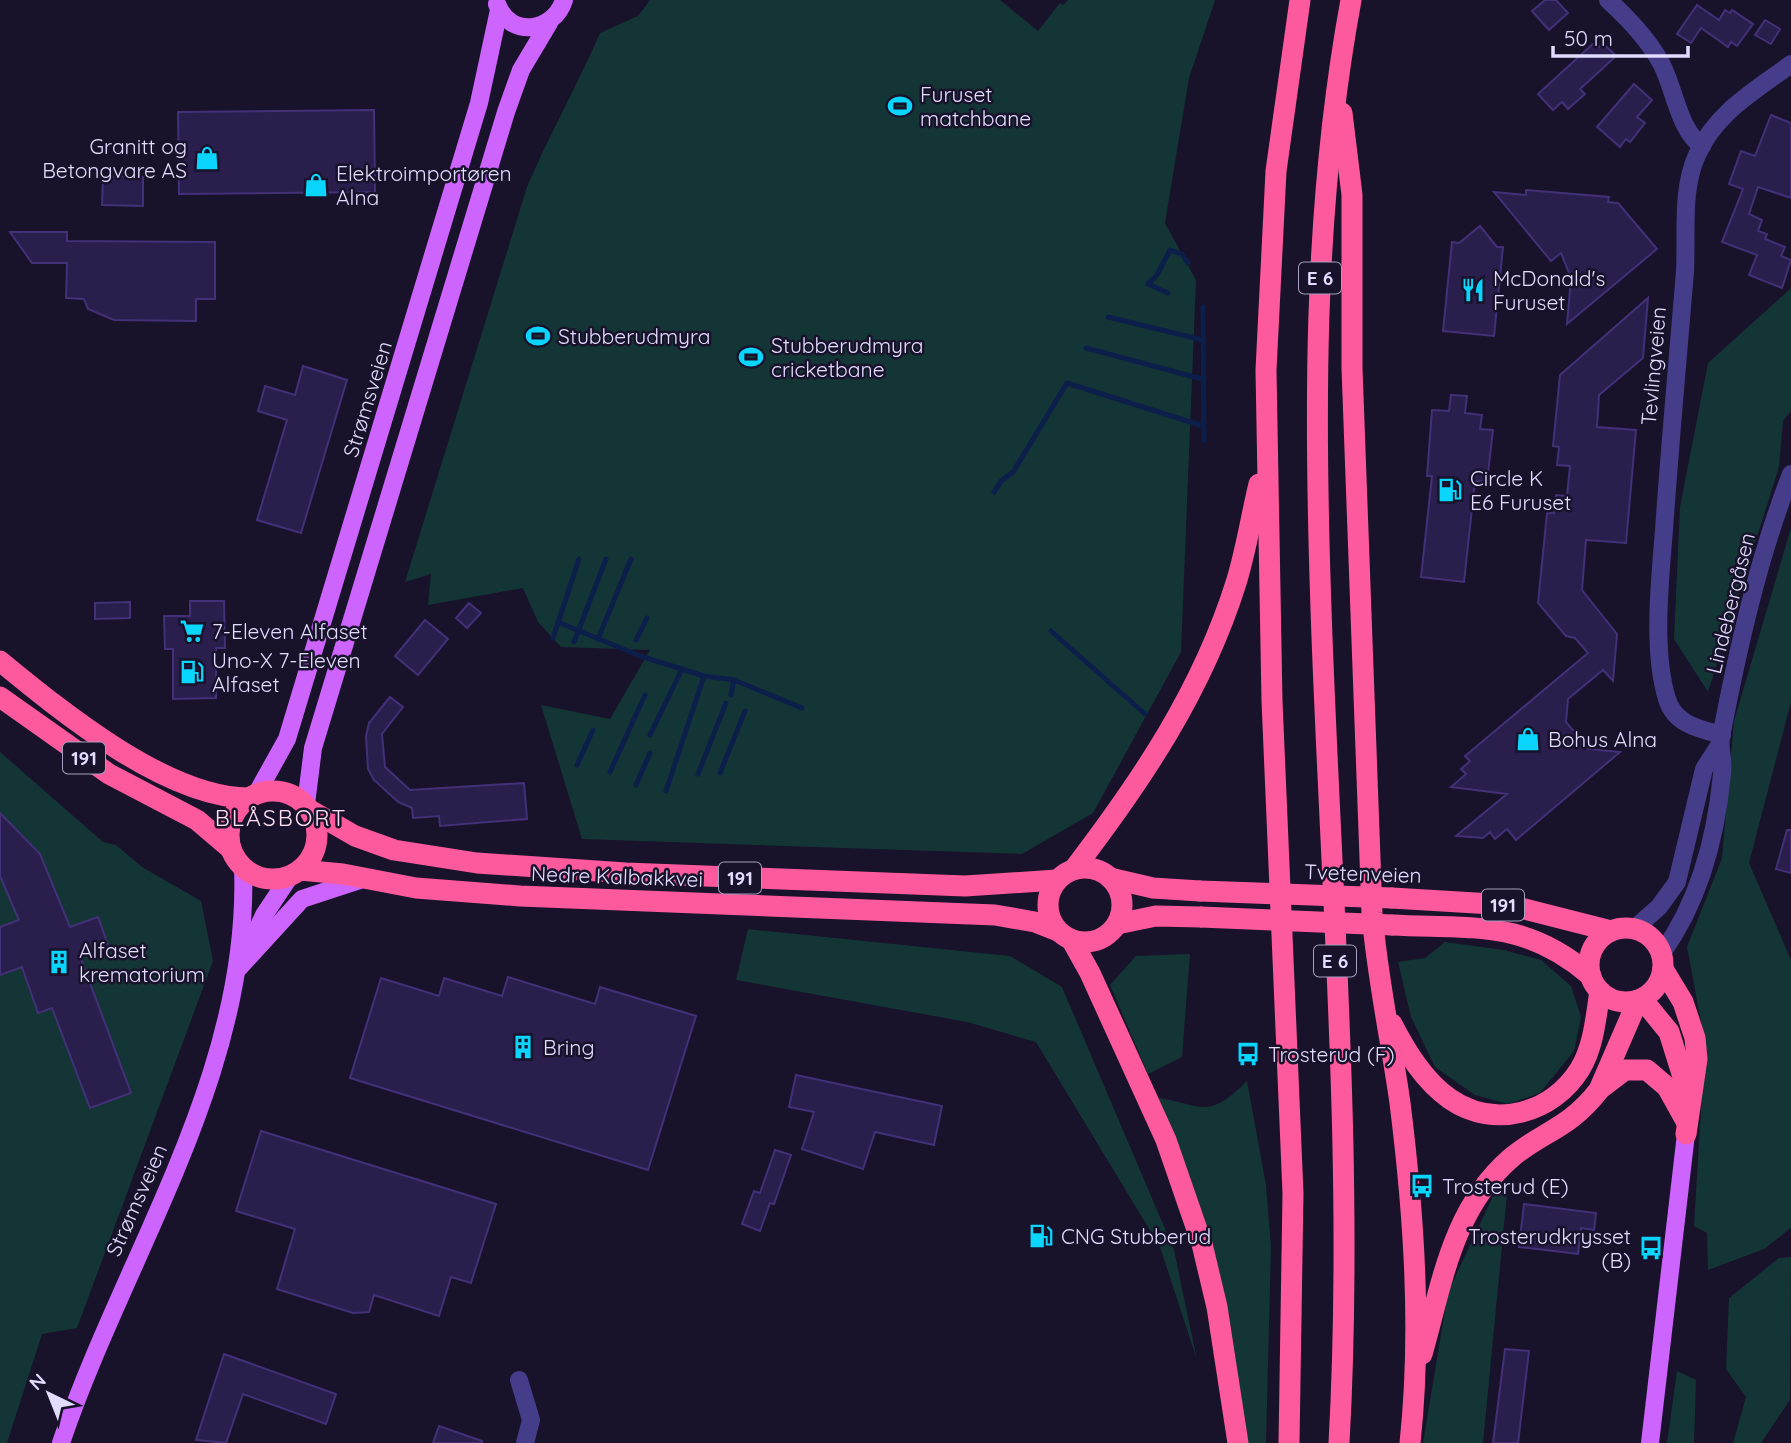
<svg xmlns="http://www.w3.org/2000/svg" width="1791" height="1443" font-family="Quicksand,sans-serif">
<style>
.green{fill:#143536}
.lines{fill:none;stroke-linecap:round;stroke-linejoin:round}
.stream{stroke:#0c1f4a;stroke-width:5}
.building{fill:#2a1e4c;stroke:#433078;stroke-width:2}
.minor{stroke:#453d8a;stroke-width:18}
.major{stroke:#ce64fe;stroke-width:18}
.highway{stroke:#fd599d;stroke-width:21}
.highway-bridge{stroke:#fd599d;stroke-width:21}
.labels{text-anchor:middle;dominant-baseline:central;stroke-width:5;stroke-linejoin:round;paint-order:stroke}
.shield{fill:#18122b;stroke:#a59fbf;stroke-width:2}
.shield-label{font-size:19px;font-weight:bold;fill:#e2dcff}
.poi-label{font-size:21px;fill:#e2dcff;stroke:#18122b;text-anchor:start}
.street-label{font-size:21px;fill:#e2dcff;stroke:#18122b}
.neighbourhood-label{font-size:23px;letter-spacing:2px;fill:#ffdef1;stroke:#18122b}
</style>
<rect width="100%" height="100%" fill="#18122b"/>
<g class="green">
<path d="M650 0H1000L1038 31 1060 3 1063 5 1068 0H1215L1189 78 1165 223 1196 280 1181 652 1093 813 1022 854 582 839 541 705 610 719 650 650 561 647 538 622 523 588 428 605 431 574 405 582 527 187C549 135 577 86 600 33L638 16Z"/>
<polygon points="1791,288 1791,411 1783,421 1779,467 1708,692 1674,639 1680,507 1708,363"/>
<polygon points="1791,528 1791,702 1749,863 1791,960 1791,1228 1764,1249 1708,1270 1707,1233 1694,1226 1705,1043 1687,947 1722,858 1734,721"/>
<polygon points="0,752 103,842 116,845 142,867 201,901 213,961 77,1328 42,1334 7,1443 0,1443"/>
<polygon points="748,929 1010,956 1062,987 1174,1250 1197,1360 1160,1247 1036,1042 967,1022 736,980"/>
<polygon points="1445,942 1504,950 1541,960 1571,986 1581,1017 1574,1051 1540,1093 1508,1104 1475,1095 1435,1067 1411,1017 1398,962 1425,958"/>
<polygon points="1190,954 1182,1057 1148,1074 1110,985 1136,956"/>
<path d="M1247 1081 1266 1185 1271 1247 1266 1443H1241L1219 1289 1153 1097C1203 1104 1206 1122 1247 1081Z"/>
<polygon points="1508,1183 1483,1443 1423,1443 1448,1292 1496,1190"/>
<polygon points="1791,1257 1790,1400 1761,1443 1733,1443 1746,1397 1726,1369 1729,1298 1779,1258"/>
<polygon points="1677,1371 1696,1380 1694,1443 1667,1443"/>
</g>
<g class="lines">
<g class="stream">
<polyline points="1168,293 1148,284 1157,275 1170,250 1182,254 1188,263"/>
<polyline points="1203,307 1204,441"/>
<polyline points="1108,317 1203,340"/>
<polyline points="1086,348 1202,379"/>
<polyline points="994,492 1001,481 1013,472 1067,383 1203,426"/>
<polyline points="558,622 640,656 704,676 734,680 802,708"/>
<polyline points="1051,631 1145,714"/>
<polyline points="553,638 579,559"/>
<polyline points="598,639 631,559"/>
<polyline points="636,640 647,618"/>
<polyline points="574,642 606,559"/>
<polyline points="731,695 734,680"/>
<polyline points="650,735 682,669"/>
<polyline points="577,765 593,730"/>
<polyline points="610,772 645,695"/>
<polyline points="720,773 745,711"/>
<polyline points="698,774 726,703"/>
<polyline points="636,785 650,753"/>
<polyline points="666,791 704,676"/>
</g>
</g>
<g class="building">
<polygon points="1545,0 1556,0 1568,13 1549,30 1532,11"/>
<polygon points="1697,5 1719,20 1725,10 1730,13 1732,10 1753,24 1737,46 1731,42 1728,47 1701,28 1691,43 1677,34"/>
<polygon points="1765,20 1780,29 1771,44 1755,35"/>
<polygon points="1595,42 1599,47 1603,43 1616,56 1580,89 1585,94 1568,109 1562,102 1553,110 1538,94"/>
<polygon points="1634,84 1652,100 1637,117 1645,123 1630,142 1626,139 1620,147 1597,127"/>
<polygon points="374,110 375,192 179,194 178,112"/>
<polygon points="1771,115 1791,123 1791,198 1758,187 1749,214 1762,220 1758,231 1767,234 1765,239 1785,247 1781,256 1791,260 1782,288 1749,275 1757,255 1722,242 1743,189 1729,184 1741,151 1755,156"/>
<polygon points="103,176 143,177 143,206 102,205"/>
<polygon points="1526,190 1609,197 1608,202 1618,203 1657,249 1567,324 1571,278 1561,253 1551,261 1494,192 1526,195"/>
<polygon points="1480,226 1497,247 1503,247 1494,336 1443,331 1452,242 1459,243"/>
<polygon points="10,232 67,232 67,241 215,242 215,299 196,299 196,321 114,320 88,309 84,299 66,298 67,263 32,263"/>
<polygon points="1648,298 1643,358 1599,395 1597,427 1636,430 1626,543 1586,540 1582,590 1617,634 1613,681 1603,670 1568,699 1566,722 1589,749 1620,752 1516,840 1507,829 1495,839 1490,832 1483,838 1456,836 1507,794 1451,787 1466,774 1461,769 1470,761 1465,756 1588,653 1575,638 1566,636 1538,603 1547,513 1554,513 1556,495 1567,496 1570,466 1557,465 1559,447 1553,446 1560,375"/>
<polygon points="303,366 347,380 301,533 257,520 287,420 258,411 265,386 295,395"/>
<polygon points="1451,395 1467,396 1465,413 1482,415 1480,429 1493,430 1487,482 1475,481 1464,582 1421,577 1432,476 1427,476 1432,410 1449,411"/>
<polygon points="190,601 224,601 225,648 216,648 216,698 173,699 173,649 165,649 164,616 190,616"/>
<polygon points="130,602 130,618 95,619 95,603"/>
<polygon points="469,603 481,613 467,628 456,618"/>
<polygon points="425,620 448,639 418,675 395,656"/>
<polygon points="390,697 403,707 382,734 385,767 410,790 524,783 527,819 440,826 439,816 413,818 412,808 398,802 374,780 368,769 366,736 369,723"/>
<polygon points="0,813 40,854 70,927 98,917 108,945 80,956 131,1093 90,1108 52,1008 38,1013 22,967 0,975 0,927 19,920 0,876"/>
<polygon points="1787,830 1791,830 1791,873 1776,869"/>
<polygon points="508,977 595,1004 600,987 696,1016 648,1170 350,1078 381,978 439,996 444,978 502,996"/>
<polygon points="796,1075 942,1106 934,1145 875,1132 863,1169 802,1149 814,1112 789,1107"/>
<polygon points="261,1131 496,1204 471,1283 451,1277 439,1316 374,1295 369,1312 353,1313 277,1289 295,1229 236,1211"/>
<polygon points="775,1150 791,1155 774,1204 770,1203 760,1231 742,1224 754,1191 760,1193"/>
<polygon points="1524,1204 1596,1213 1594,1230 1581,1228 1578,1254 1519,1247"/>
<polygon points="1505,1349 1529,1351 1518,1443 1493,1443"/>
<polygon points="224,1354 336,1394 326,1424 243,1394 226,1443 196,1440"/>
<polygon points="439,1426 482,1441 482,1443 433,1443"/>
</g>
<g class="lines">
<g class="minor">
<path d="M1608 0C1629 19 1648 39 1661 63 1675 89 1678 129 1702 146"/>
<path d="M1722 735C1700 729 1675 725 1667 699 1652 650 1660 581 1664 530 1670 443 1678 357 1685 271 1687 233 1681 190 1697 155 1716 112 1755 91 1791 64"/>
<polyline points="1634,929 1659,907 1677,882 1704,769 1720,744"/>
<path d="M1662 953C1700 900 1716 838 1722 774 1724 761 1719 749 1721 737 1738 648 1758 559 1791 474"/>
<polyline points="519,1380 531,1420 525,1443"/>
</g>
<g class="major">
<path d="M497 4C510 39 554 32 564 0"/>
<polyline points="257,793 287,739 479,103 499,10"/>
<polyline points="306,804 313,748 506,112 521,70 549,23"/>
<polyline points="244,957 264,915 290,876"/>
<polyline points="237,970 302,899 366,878"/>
<path d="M61 1443C125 1254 251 1074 243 867"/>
<polyline points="1650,1443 1686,1134"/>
</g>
<g class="highway">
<path d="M1342 113 1352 195V368L1372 913C1377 977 1391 1039 1400 1103 1414 1215 1422 1331 1410 1443"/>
<path d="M0 661C62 712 167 798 249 798"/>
<polyline points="0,697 109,774 197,820 231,849"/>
<circle cx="273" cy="835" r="44"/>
<polyline points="310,810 355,836 394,850 477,863 626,873 965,886 1057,880"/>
<circle cx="1085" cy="905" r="37"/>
<path d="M1074 869C1142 780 1202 691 1236 583 1246 551 1251 517 1259 484"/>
<polyline points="300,870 343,874 416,888 520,896 995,915 1035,922 1058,931"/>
<polyline points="1110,878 1153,888 1200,891"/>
<polyline points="1392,898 1509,905 1611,931"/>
<polyline points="1117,924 1156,916 1201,917"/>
<path d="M1392 925C1474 929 1525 919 1591 976"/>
<circle cx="1626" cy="965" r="37"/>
<polyline points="1071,939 1090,973 1166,1140 1202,1244 1217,1307 1238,1443"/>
<polyline points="1663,969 1683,1002 1695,1038 1697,1059 1686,1134"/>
<polyline points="1642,999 1669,1032 1689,1096"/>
<path d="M1392 1024C1406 1051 1424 1081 1450 1099 1495 1130 1553 1113 1580 1069 1594 1046 1596 1016 1600 991"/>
<polyline points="1600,1089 1625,1070 1647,1070 1667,1087 1687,1123"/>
<path d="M1422 1354C1442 1284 1452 1209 1511 1158 1543 1131 1569 1129 1599 1090L1638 1000"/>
<polyline points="1289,1443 1293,1193 1272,701 1266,370 1276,171 1300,0"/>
<path d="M1339 1443C1354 1175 1332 905 1322 637 1314 424 1312 211 1351 0"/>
</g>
<g class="highway-bridge">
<polyline points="1200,891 1392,898"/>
<polyline points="1201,917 1392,925"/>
</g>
</g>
<defs>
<g id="stadium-bare" transform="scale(1.89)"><path d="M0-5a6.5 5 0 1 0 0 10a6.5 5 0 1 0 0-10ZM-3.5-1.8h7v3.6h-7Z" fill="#0ad5fd" stroke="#18122b" stroke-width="2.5" paint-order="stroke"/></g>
<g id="shop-bare" transform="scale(1.89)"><path d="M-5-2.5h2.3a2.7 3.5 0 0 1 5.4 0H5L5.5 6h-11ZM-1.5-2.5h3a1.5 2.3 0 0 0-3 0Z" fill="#0ad5fd" stroke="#18122b" stroke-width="2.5" paint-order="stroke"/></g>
<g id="restaurant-bare" transform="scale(1.89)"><path d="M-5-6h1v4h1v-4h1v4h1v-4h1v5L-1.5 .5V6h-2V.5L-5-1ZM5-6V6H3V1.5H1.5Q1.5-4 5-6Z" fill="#0ad5fd" stroke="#18122b" stroke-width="2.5" paint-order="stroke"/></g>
<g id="fuel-bare" transform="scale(1.89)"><path d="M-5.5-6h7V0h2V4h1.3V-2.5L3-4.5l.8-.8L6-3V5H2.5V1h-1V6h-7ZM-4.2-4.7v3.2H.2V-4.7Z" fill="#0ad5fd" stroke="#18122b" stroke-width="2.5" paint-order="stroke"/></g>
<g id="supermarket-bare" transform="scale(1.89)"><path d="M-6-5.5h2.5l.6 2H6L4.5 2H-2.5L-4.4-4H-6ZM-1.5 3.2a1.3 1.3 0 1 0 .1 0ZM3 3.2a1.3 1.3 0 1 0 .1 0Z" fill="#0ad5fd" stroke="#18122b" stroke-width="2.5" paint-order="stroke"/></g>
<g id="building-bare" transform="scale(1.89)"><path d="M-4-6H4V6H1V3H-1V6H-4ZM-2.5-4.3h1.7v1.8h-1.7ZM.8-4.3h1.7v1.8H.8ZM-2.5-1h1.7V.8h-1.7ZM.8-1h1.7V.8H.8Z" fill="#0ad5fd" stroke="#18122b" stroke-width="2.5" paint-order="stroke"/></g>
<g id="bus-bare" transform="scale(1.89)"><path d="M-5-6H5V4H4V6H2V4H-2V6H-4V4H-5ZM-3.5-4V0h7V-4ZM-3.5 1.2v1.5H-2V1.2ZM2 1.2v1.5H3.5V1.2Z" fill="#0ad5fd" stroke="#18122b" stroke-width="2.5" paint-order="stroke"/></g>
</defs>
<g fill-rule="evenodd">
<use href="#stadium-bare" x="900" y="106"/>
<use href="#shop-bare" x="207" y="158"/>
<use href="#shop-bare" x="316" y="185"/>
<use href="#restaurant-bare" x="1473" y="290"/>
<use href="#stadium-bare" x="538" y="336"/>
<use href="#stadium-bare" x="751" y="357"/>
<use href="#fuel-bare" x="1450" y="490"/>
<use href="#supermarket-bare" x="192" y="631"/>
<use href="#fuel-bare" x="192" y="672"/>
<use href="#shop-bare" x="1528" y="739"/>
<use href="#building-bare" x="59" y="962"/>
<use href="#building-bare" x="523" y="1047"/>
<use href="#bus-bare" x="1248" y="1054"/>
<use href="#bus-bare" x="1422" y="1186"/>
<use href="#fuel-bare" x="1041" y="1236"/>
<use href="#bus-bare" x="1651" y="1248"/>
</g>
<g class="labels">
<g class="shield">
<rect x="1299" y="262.5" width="42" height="31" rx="5"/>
<rect x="63" y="742.5" width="42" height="31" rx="5"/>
<rect x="719" y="862.5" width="42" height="31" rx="5"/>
<rect x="1482" y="889.5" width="42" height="31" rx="5"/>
<rect x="1314" y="945.5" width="42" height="31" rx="5"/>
</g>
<g class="shield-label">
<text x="1320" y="278">E 6</text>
<text x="84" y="758">191</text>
<text x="740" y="878">191</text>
<text x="1503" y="905">191</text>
<text x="1335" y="961">E 6</text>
</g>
<g class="poi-label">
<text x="920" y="94">Furuset<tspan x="920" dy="24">matchbane</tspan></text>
<text x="187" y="146" text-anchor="end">Granitt og<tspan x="187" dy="24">Betongvare AS</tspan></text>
<text x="336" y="173">Elektroimportøren<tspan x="336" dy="24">Alna</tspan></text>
<text x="1493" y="278">McDonald's<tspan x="1493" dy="24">Furuset</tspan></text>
<text x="558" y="336">Stubberudmyra</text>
<text x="771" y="345">Stubberudmyra<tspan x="771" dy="24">cricketbane</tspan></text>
<text x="1470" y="478">Circle K<tspan x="1470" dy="24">E6 Furuset</tspan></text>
<text x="212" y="631">7-Eleven Alfaset</text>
<text x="212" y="660">Uno-X 7-Eleven<tspan x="212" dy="24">Alfaset</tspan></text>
<text x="1548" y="739">Bohus Alna</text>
<text x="79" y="950">Alfaset<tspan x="79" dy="24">krematorium</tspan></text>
<text x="543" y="1047">Bring</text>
<text x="1268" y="1054">Trosterud (F)</text>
<text x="1442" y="1186">Trosterud (E)</text>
<text x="1061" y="1236">CNG Stubberud</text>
<text x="1631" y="1236" text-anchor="end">Trosterudkrysset<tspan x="1631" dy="24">(B)</tspan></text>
</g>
<g class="street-label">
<text transform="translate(1653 366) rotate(-85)">Tevlingveien</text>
<text transform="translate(367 399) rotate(-73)">Strømsveien</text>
<text transform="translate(1730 603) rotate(-76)">Lindebergåsen</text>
<text transform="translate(1363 873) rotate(2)">Tvetenveien</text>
<text transform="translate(617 876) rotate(2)">Nedre Kalbakkvei</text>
<text transform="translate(136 1200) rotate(-66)">Strømsveien</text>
</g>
<g class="neighbourhood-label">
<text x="281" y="817">BLÅSBORT</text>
</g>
</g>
<g transform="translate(49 1394) rotate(317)" stroke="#18122b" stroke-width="5" paint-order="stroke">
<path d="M0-5L12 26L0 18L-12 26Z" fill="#e2dcff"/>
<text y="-10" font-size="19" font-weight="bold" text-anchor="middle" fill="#e2dcff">N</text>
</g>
<path d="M1553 46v10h135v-10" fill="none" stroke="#e2dcff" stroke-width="3.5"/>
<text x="1564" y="46" font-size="21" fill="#e2dcff" stroke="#18122b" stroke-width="5" paint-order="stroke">50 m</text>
</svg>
